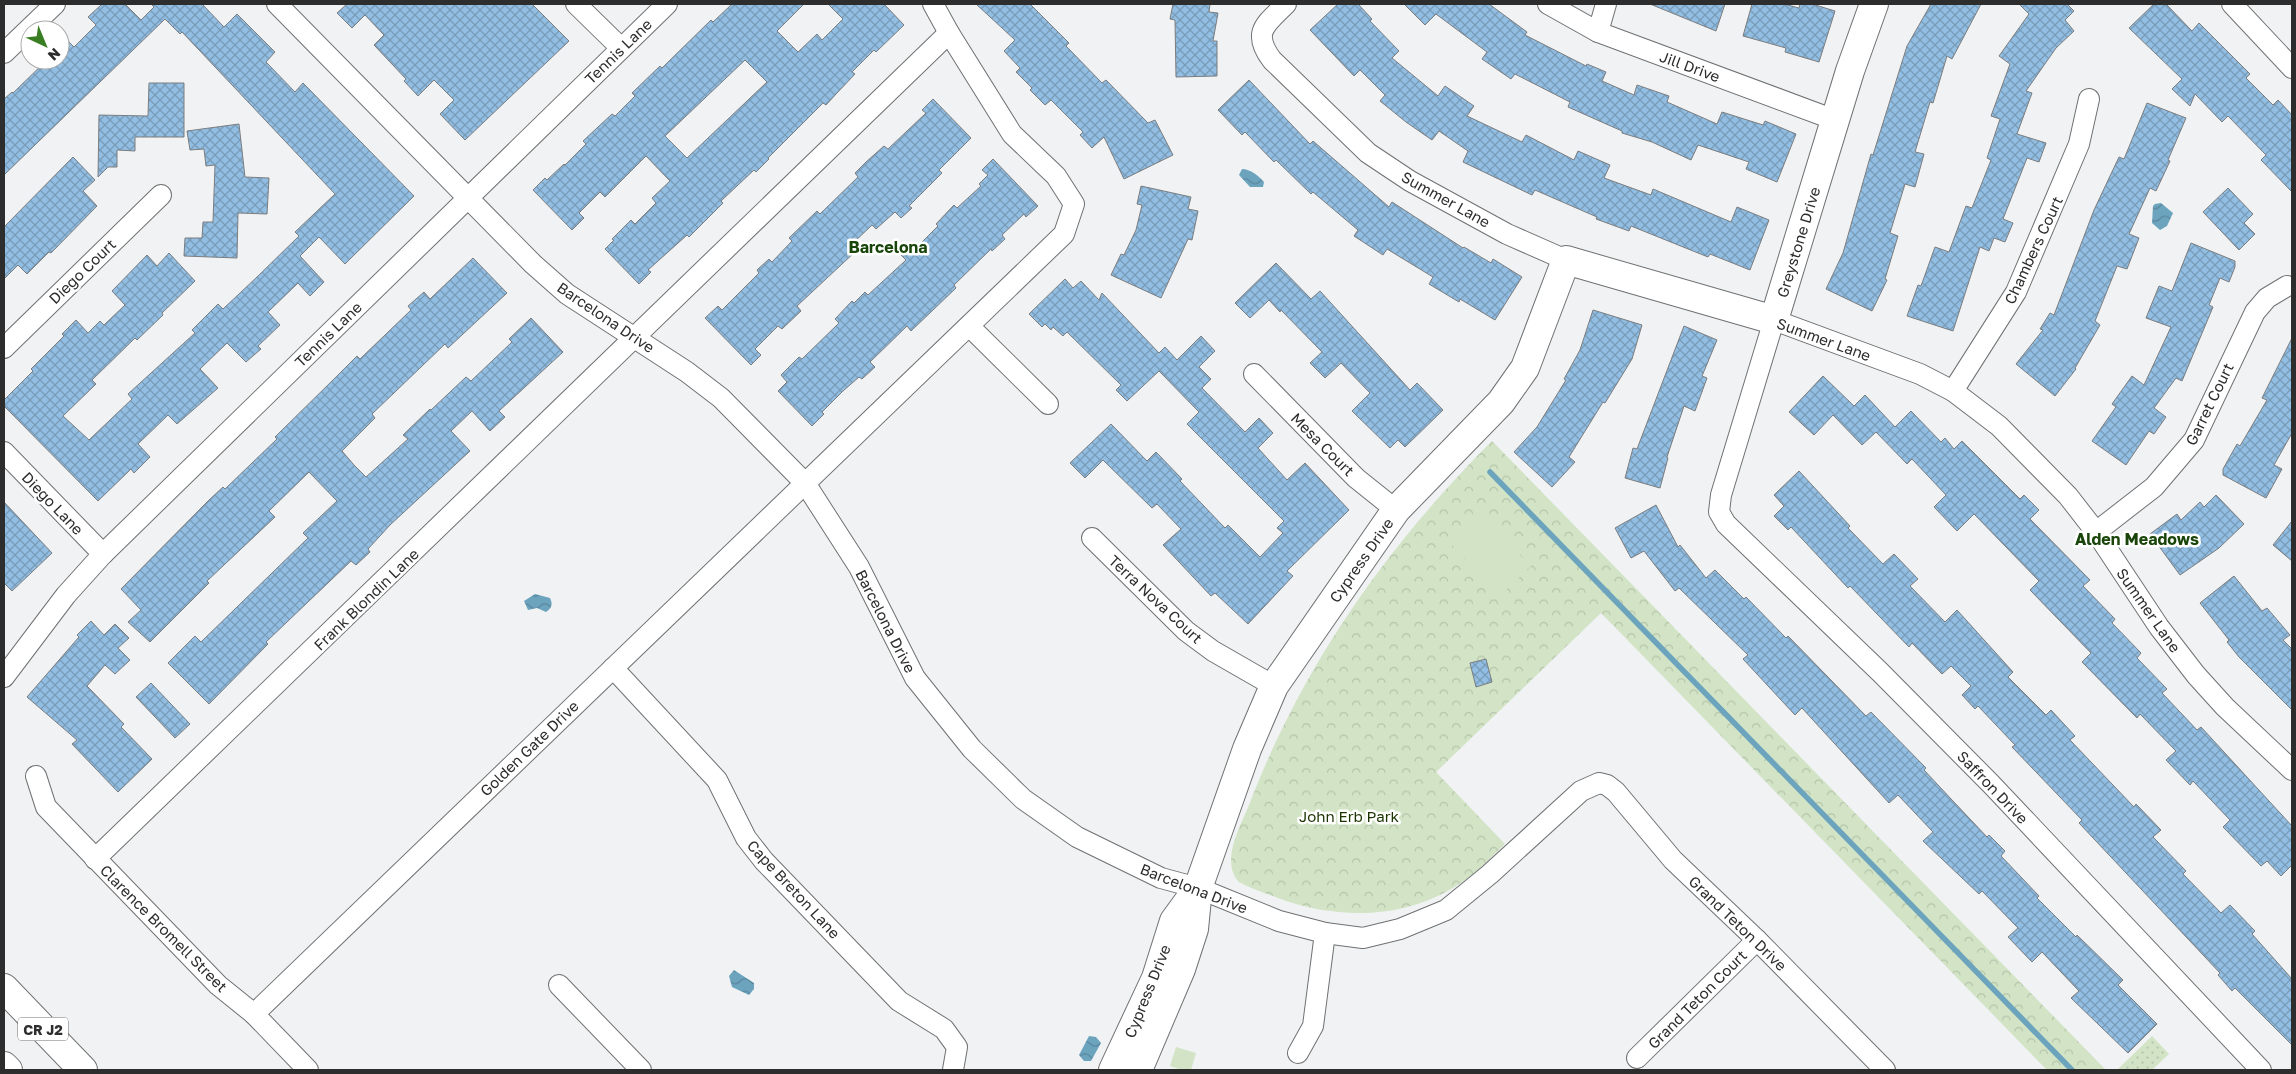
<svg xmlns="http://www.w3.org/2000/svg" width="2296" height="1074" font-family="'Golos Text',sans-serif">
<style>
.grass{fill:url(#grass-dots)}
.park{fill:url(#park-crowns)}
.pitch{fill:#d2e4c5}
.water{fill:url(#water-waves)}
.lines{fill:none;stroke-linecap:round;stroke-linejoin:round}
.stream{stroke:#6ca4be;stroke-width:5.5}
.building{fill:url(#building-cross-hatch);stroke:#7b7d7f;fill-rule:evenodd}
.street-casing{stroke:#6f7172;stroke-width:22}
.secondary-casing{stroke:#6f7172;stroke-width:30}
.primary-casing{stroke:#6f7172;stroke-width:30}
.street{stroke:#fff;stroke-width:20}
.secondary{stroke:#fff;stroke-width:28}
.primary{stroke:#fff;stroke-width:28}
.labels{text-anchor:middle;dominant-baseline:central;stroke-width:5;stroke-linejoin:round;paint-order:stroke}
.shield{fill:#fff;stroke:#6c6c6d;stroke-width:1}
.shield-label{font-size:14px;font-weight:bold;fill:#2d2d2e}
.street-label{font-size:15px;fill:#2d2d2e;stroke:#fff}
.park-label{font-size:15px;fill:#1c3401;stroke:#fff}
.neighbourhood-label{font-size:16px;font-weight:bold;fill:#19450a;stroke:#fff}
</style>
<defs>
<pattern id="grass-dots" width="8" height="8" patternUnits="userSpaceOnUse" patternTransform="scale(1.25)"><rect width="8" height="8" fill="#d2e4c5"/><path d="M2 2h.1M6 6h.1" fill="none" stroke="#b5c4aa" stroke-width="1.8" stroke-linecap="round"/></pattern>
<pattern id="park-crowns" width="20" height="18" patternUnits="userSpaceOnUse" patternTransform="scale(1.25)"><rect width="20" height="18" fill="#d2e4c5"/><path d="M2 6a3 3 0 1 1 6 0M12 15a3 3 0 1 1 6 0" fill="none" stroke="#b5c4aa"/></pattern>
<pattern id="water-waves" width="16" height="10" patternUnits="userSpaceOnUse" patternTransform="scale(1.25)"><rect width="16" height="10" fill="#6ca4be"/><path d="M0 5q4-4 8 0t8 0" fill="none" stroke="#59869b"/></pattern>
<pattern id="building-cross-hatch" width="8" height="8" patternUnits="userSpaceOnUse" patternTransform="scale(1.25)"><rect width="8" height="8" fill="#92bee3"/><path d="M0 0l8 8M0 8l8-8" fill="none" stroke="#789bb8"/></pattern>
</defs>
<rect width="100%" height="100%" fill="#f0f2f4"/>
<polygon class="grass" points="2152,1036 2169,1054 2152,1070 2117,1070"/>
<path class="park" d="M1492 441 2106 1070H2047L1601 613 1436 772 1505 844C1490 859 1476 873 1459 884 1405 920 1337 920 1278 898 1265 893 1251 889 1239 882 1220 862 1240 827 1249 805 1302 666 1387 546 1492 441Z"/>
<g class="pitch">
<polygon points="1481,515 1531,566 1501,595 1451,544"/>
<polygon points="1176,1047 1196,1053 1191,1070 1182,1070 1170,1066"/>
</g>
<g class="water">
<path d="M1242 169C1250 169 1259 176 1264 182L1263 187H1250L1239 175Z"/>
<polygon points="2161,203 2173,213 2167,226 2160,230 2152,223 2153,206 2155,204"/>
<path d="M535 594 550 598C553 604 552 608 546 612L537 608 528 610 524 601Z"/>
<polygon points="734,970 754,983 754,989 749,995 732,987 729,976"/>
<polygon points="1089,1036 1096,1037 1101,1043 1091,1061 1084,1061 1079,1055"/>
</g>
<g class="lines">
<polyline class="stream" points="1490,472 2072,1070"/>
</g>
<g class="building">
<polygon points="102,4 125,4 141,20 154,7 151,4 202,4 224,27 237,14 275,52 266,62 295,92 303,83 414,196 345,264 319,237 300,256 324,282 310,296 298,283 268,312 280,325 258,346 261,349 246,362 227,343 200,369 218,388 177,424 168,415 138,444 150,457 134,473 131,469 98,501 4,406 4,400 33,371 31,369 64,336 62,334 76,320 88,333 100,321 104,325 125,305 112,291 147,255 157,266 169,253 195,281 162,313 163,315 137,340 135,338 92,380 96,384 63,416 89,440 132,399 128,394 195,333 192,330 218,304 223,309 257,277 299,236 295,232 335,194 182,32 180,34 165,19 4,175 4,99 12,92 13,93 47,60 60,60 60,33 74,47 96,25 88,17"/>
<polygon points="347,4 532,4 569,41 465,140 440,114 454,100 434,80 418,96 404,81 406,79 374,45 384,35 365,15 352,28 337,13"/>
<path d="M732 4H804L777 31 798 52 817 34 822 40 843 19 828 4H884L904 25 876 52 874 50 852 72 855 74 837 93 826 105 823 103 768 158 769 159 756 172 754 170 721 201 723 203 689 237 687 235 648 270 651 272 639 284 605 249 614 240 612 239 631 220 635 224 656 203 652 198 670 181 646 156 605 197 600 192 579 213 584 218 572 230 533 190 545 178 547 180 564 164 565 165 586 144 583 141 612 114 615 116 635 96 632 93 660 66 662 68 711 20 713 22ZM745 60 767 82 687 158 665 136Z"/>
<polygon points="976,4 1030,4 1069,43 1066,46 1102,83 1106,80 1148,123 1155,120 1173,155 1124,179 1104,137 1092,148 1080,135 1083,132 1051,100 1045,105 1030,90 1032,88 1016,72 1020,68 1004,51 1015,40"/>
<polygon points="1173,4 1210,4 1209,12 1218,13 1213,41 1217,41 1217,76 1176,77 1175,20 1170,19"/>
<polygon points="1338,4 1358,4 1372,19 1370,21 1399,51 1392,58 1438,96 1445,86 1474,106 1467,116 1522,142 1526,135 1574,160 1578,151 1610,165 1604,178 1651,195 1653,189 1731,222 1737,207 1769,220 1750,270 1710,254 1708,257 1631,226 1629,231 1596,219 1597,217 1535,190 1532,195 1463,162 1468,151 1439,131 1432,140 1406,122 1380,101 1385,95 1360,70 1354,76 1310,30"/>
<polygon points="1404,4 1489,4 1527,32 1525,35 1586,66 1587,64 1606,72 1602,81 1634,95 1637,85 1669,96 1667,102 1717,124 1722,112 1763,125 1765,121 1796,134 1777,182 1746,169 1749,162 1698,145 1691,160 1652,142 1622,133 1622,131 1568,107 1570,102 1515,74 1511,79 1482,59 1487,52 1436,14 1425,25"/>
<polygon points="1650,4 1725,4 1716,31"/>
<polygon points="1752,4 1784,4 1799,8 1800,4 1812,4 1835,11 1819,62 1785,52 1786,48 1743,36"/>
<polygon points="1931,4 1981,4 1952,59 1947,56 1933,103 1930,102 1915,152 1924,154 1915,187 1905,184 1890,233 1898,236 1885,279 1887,280 1872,311 1826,289 1843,253 1871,154 1873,155 1907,46"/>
<polygon points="2019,4 2067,4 2074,11 2065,20 2074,31 2056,48 2026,91 2032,93 2017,134 2046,143 2039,162 2027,158 2003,219 2013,223 2005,242 1994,238 1989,251 1980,247 1953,331 1907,316 1918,285 1921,286 1935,247 1949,252 1966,206 1972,208 1991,160 1987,158 2000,119 1991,116 2010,64 1999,56 2029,14"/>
<polygon points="2154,4 2166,4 2192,31 2199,23 2250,74 2246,78 2273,105 2278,100 2292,115 2292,192 2261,160 2266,155 2228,116 2222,122 2195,94 2190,106 2172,89 2182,79 2129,28"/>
<polygon points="1249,80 1310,144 1313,141 1389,207 1392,202 1463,248 1464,247 1491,263 1493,259 1522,277 1495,320 1460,299 1459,302 1429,284 1433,277 1387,249 1383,255 1354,236 1358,230 1313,192 1311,194 1276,160 1274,162 1245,132 1242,135 1218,110"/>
<polygon points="149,83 184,83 184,137 135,137 135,151 117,150 117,167 108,167 98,177 99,115 148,116"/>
<polygon points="933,99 971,138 939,170 942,173 909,206 912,208 901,218 895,212 876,229 872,225 850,246 856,251 797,306 801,311 782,329 778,326 755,349 761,355 751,365 705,318 718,306 722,310 759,273 757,270 769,259 772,262 792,241 789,238 817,211 820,214 858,177 855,173 866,162 884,146 888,149 926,113 922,110"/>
<polygon points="2147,103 2186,118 2168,160 2170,161 2156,191 2150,188 2129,234 2139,238 2127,269 2117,266 2095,321 2100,325 2075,368 2076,369 2055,396 2016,364 2043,330 2040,329 2050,313 2054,315 2094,210 2119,157 2124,159"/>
<polygon points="239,124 245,177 269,178 267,214 238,213 237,258 184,256 185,238 202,238 203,222 213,222 215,165 206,166 204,149 190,150 187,131"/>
<polygon points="73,157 95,180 83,191 97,206 51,253 49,252 27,274 18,265 4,279 4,227"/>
<polygon points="993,159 1038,206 1026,217 1024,214 1002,235 1005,239 992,251 991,249 954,285 956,288 911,331 907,326 870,362 875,367 862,379 859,377 843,391 822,412 824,414 812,426 778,391 787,382 781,375 799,357 802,359 839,323 835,319 852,301 854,303 865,292 868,295 906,260 899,253 909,243 915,249 938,226 936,224 954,205 957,208 981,186 979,184 988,175 982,170"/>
<polygon points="1141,186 1191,197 1188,209 1198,211 1192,240 1188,239 1161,298 1111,275 1121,254 1124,255 1136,230 1142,205 1137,204"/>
<polygon points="2228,188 2253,214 2244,223 2255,234 2239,250 2203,212"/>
<polygon points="2191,243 2235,261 2235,267 2229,282 2220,278 2209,305 2213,307 2182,381 2176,378 2154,408 2166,417 2154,434 2149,431 2126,465 2092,441 2116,407 2112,404 2132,376 2144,385 2171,327 2146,318 2159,286 2172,291"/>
<polygon points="473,258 507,293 448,348 445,344 372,414 375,418 342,451 354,465 366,477 408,439 403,435 430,409 431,410 466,377 471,381 512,342 509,339 531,318 563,352 499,411 505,417 490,431 472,411 451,431 470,451 390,525 368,549 370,552 356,565 351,561 266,642 268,644 209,704 168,663 195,636 201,642 308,538 303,533 337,501 309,472 269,511 275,517 207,581 209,583 150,642 128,622 141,610 121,589 208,501 223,487 225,489 277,439 275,437 336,377 357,356 360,359 411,310 408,306 424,292 430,299"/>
<polygon points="1276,263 1311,299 1320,291 1410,390 1417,383 1443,410 1405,447 1398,440 1390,448 1352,411 1370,393 1341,363 1325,378 1310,363 1322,352 1281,310 1280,312 1269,300 1250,318 1235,303"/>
<polygon points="1065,279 1073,288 1081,281 1099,300 1102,293 1159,353 1165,347 1177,360 1201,336 1215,351 1199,367 1211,379 1202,388 1245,432 1259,418 1273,433 1258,448 1287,480 1305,463 1349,510 1287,571 1293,576 1248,624 1215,593 1211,596 1163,545 1181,529 1157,504 1152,508 1103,460 1085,478 1070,463 1111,424 1147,461 1156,452 1182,479 1180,481 1225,528 1228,525 1260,557 1283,533 1277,528 1284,521 1187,424 1199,412 1159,371 1127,401 1116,390 1121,385 1067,332 1063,336 1053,327 1051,330 1045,324 1042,327 1029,314"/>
<polygon points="1593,310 1642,325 1632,359 1605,403 1603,402 1569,457 1575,462 1552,487 1514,452 1537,427 1566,380 1564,379 1580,350"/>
<polygon points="1684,326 1717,340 1702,376 1707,378 1695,411 1684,406 1667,457 1668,458 1660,488 1625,478 1633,448 1637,449"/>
<polygon points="2292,338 2292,433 2274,465 2282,469 2266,498 2223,475 2223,469 2237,444 2240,446 2267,400 2262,398"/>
<polygon points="1823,376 1854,406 1865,395 1895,427 1911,411 1941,442 1945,438 1954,449 1962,441 2020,499 2024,495 2039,510 2030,519 2090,580 2083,586 2115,619 2112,623 2141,653 2137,658 2167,689 2162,693 2197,730 2201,727 2292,826 2292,865 2281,876 2267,861 2261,866 2223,827 2230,820 2193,781 2190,785 2166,760 2176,751 2140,714 2137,718 2082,662 2091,653 2030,590 2039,581 1974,514 1957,531 1934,507 1946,495 1912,459 1907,464 1876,432 1862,445 1833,415 1814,435 1789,412"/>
<polygon points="1799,471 1850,526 1848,528 1883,564 1894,554 1918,579 1910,586 1945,622 1957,610 2013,672 2008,677 2046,715 2051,710 2075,736 2070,740 2134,807 2136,804 2161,830 2153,837 2186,871 2183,874 2221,913 2230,905 2255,931 2252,934 2292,979 2292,1045 2235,988 2232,991 2218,975 2220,973 2079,823 2082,820 2012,747 2015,745 1978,706 1975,709 1962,695 1971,686 1951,666 1942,674 1912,643 1909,647 1850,586 1848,588 1791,527 1788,530 1774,516 1784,506 1774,495"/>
<polygon points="2216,495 2244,524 2219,548 2180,575 2150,534 2177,514 2181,520 2200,502 2204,507"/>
<polygon points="4,502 52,553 12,591 4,583"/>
<polygon points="1656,505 1678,547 1680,545 1706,578 1715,570 1744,599 1746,597 1786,638 1788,636 1866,716 1871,712 1926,768 1924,770 1953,801 1987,837 1989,835 2005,851 2001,856 2039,896 2037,898 2076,937 2077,935 2123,980 2118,985 2157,1024 2128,1053 2071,998 2079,991 2042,952 2032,962 2008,937 2018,928 1982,891 1979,894 1923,841 1933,832 1898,795 1889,803 1802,708 1795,715 1743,659 1748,655 1679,588 1675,591 1644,551 1631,558 1615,528"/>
<polygon points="2292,521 2292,561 2273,545"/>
<polygon points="2234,576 2262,611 2267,608 2290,635 2283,640 2292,649 2292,710 2239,657 2227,642 2229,640 2200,603"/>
<polygon points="91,621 104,635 115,624 129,638 118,648 130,660 115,674 105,665 87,686 124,724 121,727 152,759 118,792 72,744 77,740 27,697 79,637 77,635"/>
<polygon points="1486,659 1492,682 1476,687 1470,663"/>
<polygon points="151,683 190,724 175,738 136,697"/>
</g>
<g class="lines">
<g class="street-casing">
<g id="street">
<polyline points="277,4 533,264 567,294 687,372 721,398 805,483 859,567 915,678 972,749 1023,799 1077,837 1161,878 1198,888 1279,921 1325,933 1363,938 1400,929 1446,910 1490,874 1581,791 1599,783 1607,785 1616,792 1673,860 1757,940 1885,1070"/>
<polyline points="576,4 621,48"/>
<path d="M1286 4C1266 24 1251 32 1272 60L1368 153 1410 181 1507 234 1566 260"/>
<polyline points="1548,4 1598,32 1835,120"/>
<polyline points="2232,4 2292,68"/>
<polyline points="1598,32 1606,4"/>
<polyline points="4,53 55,4"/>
<polyline points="969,326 1048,404"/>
<polyline points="4,348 161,195"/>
<polyline points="1254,374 1356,478 1396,510"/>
<polyline points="1953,391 2016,292 2079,144 2089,99"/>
<polyline points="4,452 103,554"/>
<polyline points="2096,532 2154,487 2194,440 2255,312 2267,298 2287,286"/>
<polyline points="1092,538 1186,631 1213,651 1274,686"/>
<polyline points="613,668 717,780 746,838 764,861 899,1001 944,1029 957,1047 953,1070"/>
<polyline points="4,677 66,595 103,554 667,4"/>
<polyline points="36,776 46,807 218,985 254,1014 308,1070"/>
<polyline points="95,859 949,33"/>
<polyline points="559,985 641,1070"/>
<polyline points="254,1014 1064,234 1074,204 1056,176 1012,134 949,33 933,4"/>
<polyline points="1298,1053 1313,1026 1325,933"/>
<polyline points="1637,1058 1757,940"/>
<polyline points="2261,1070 1991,784 1880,672 1726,524 1719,512 1721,495 1774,320 1920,374 1953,391 1999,426 2068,496 2096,532 2159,627 2196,675 2225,707 2292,770"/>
</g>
</g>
<g class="secondary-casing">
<g id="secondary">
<polyline points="1113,1070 1156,978 1174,921 1198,888"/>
<polyline points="1138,1070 1181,969 1194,929 1198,888 1247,749 1274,686 1396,510 1501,402 1525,368 1566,260 1774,320 1850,71 1874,4"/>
</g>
</g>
<g class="primary-casing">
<g id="primary">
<polyline points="4,988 83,1070"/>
<polyline points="4,1066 8,1070"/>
</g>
</g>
<use href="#street" class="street"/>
<use href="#secondary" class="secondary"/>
<use href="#primary" class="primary"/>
</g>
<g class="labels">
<rect class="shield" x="18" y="1017.5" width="50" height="23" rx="4"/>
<g class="shield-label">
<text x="43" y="1029">CR J2</text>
</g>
<g class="street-label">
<text transform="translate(618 51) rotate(-44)">Tennis Lane</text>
<text transform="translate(1690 66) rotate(20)">Jill Drive</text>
<text transform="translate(1446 199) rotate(29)">Summer Lane</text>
<text transform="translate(1798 242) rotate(-73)">Greystone Drive</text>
<text transform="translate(2033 250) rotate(-65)">Chambers Court</text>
<text transform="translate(82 271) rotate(-44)">Diego Court</text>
<text transform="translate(606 317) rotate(34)">Barcelona Drive</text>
<text transform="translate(328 334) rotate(-44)">Tennis Lane</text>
<text transform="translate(1824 339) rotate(20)">Summer Lane</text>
<text transform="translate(2209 404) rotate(-64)">Garret Court</text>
<text transform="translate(1323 444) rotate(45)">Mesa Court</text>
<text transform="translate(53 503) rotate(46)">Diego Lane</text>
<text transform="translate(1361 560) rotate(-55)">Cypress Drive</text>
<text transform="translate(366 599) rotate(-44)">Frank Blondin Lane</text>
<text transform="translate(1156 599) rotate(43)">Terra Nova Court</text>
<text transform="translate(2149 610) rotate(55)">Summer Lane</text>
<text transform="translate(886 621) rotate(63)">Barcelona Drive</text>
<text transform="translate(529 748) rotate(-44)">Golden Gate Drive</text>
<text transform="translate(1993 787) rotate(46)">Saffron Drive</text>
<text transform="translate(1194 888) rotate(21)">Barcelona Drive</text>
<text transform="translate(794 889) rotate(47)">Cape Breton Lane</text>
<text transform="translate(1738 923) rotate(44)">Grand Teton Drive</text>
<text transform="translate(164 928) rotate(45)">Clarence Bromell Street</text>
<text transform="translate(1147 991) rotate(-68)">Cypress Drive</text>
<text transform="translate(1697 999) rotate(-45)">Grand Teton Court</text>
</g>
<g class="park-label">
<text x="1349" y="816">John Erb Park</text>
</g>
<g class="neighbourhood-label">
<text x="888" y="247">Barcelona</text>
<text x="2137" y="539">Alden Meadows</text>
</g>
</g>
<rect width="2296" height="1074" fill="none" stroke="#2d2d2e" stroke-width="10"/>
<g transform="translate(45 45) rotate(136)"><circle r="24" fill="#ffffff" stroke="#ababab"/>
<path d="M0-4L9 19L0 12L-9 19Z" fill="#397e22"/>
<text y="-8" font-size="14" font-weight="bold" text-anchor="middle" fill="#2d2d2e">N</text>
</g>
</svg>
